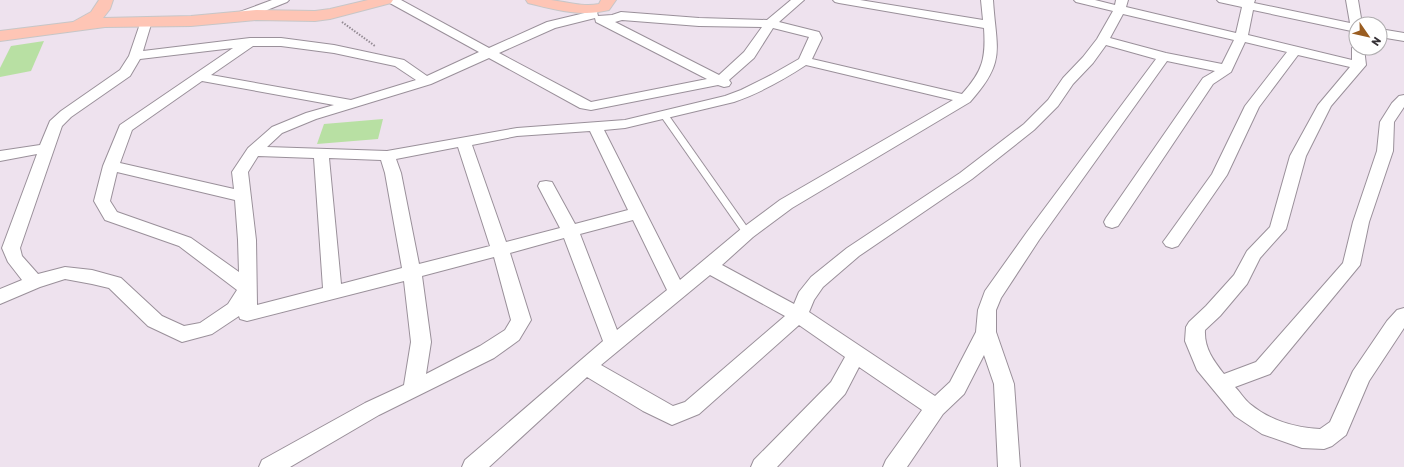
<svg xmlns="http://www.w3.org/2000/svg" width="1404" height="467" font-family="Rubik,sans-serif">
<style>
.green{fill:#b8e0a3}
.lines{fill:none;stroke-linecap:round;stroke-linejoin:round}
.lane-casing{stroke:#9a909a;stroke-width:2}
.street-casing{stroke:#9a909a;stroke-width:2}
.primary-casing{stroke:#c7c6c7;stroke-width:2}
.path{stroke:#948b94;stroke-width:2;stroke-dasharray:1.5 1.5;stroke-linecap:butt}
.lane{fill:#fff;fill-rule:evenodd}
.street{fill:#fff;fill-rule:evenodd}
.primary{fill:#fec5b5;fill-rule:evenodd}
</style>
<rect width="100%" height="100%" fill="#eee2ee"/>
<g class="green">
<polygon points="44,41 31,71 0,77 0,68 11,46"/>
<polygon points="383,119 378,139 317,144 324,124"/>
</g>
<g class="lines">
<g class="lane-casing">
<polygon id="lane" points="661,113 667,113 750,231 751,233 750,235 744,235 660,115"/>
</g>
<g class="street-casing">
<g id="street">
<polygon points="272,0 289,0 287,2 245,19 237,19 235,16 237,13"/>
<path d="M386 0H401L489 48 547 22 593 11 597 12 598 16 612 15 621 12 699 18 767 20 791 0H804L779 22 819 32 822 38 812 59 962 94C983 71 986 58 984 28L839 3 835 2 833 0H860L983 20 981 0H993C996 49 1007 61 970 102L792 208 753 237 722 265 794 304 799 292 811 277 847 248 960 173 1024 124 1048 100 1063 78 1083 57 1097 39 1113 11 1076 2 1074 0H1095L1115 5 1116 0H1128L1126 7 1236 33 1242 7 1219 2 1217 0H1255L1254 3 1350 23 1346 0H1358L1362 24H1356V32L1253 10 1248 35 1352 60V48L1356 45V48H1364L1366 65 1331 106 1306 156 1286 229 1260 258 1247 284 1220 316 1205 330C1204 348 1213 360 1224 374L1256 362 1343 263 1353 222 1377 151 1380 122 1392 103 1399 96 1404 95V107L1394 122 1393 151 1369 222 1360 265 1270 374 1235 387C1240 392 1244 399 1250 404 1269 420 1295 428 1320 429L1330 422 1353 371 1387 321 1397 310 1404 308V328L1369 381 1346 435 1332 446 1324 449 1302 448 1262 434 1235 416 1197 370 1185 341 1186 327 1189 322 1206 306 1234 275 1247 251 1270 227 1290 156 1318 105 1350 67 1298 55 1259 107 1227 175 1178 246 1172 248 1166 246 1163 242 1166 238 1212 174 1245 106 1287 52 1245 42 1231 72 1213 84 1118 226 1112 228 1106 226 1104 222 1106 218 1203 78 1215 71 1167 61 1039 240 1001 298 996 310V332L1014 384 1020 467H998L994 384 984 355 964 394 943 414 907 467H883L886 460 922 410 859 367 845 394 777 467H751L754 460 831 382 845 357 799 325 699 414 672 425 643 411 587 377 489 467H462L465 460 603 341 564 238 510 253 531 320 519 340 494 358 379 415 290 467H259L262 460 365 403 404 385 411 342 404 281 247 321 240 319 239 316 212 334 182 342 148 326 109 288 92 284 65 279 40 287 0 304V289L22 280 8 262 2 248 37 154 0 161V151L40 145 50 121 61 111 120 70 129 56 142 18H150L152 21 143 51 250 38H281L334 45 404 60 427 76 479 52 388 2ZM1123 14 1234 40 1222 64 1166 53 1110 38ZM595 18 596 22 707 79 591 102 499 53 555 28ZM622 20 699 26 762 27 744 52 719 75 615 22ZM773 28 809 37 799 59 771 75 741 90 725 96 625 120 517 128 387 151 267 147 282 133 316 119 431 84 489 58 580 108 591 110 718 85 724 87 729 86 731 83 729 80 754 58ZM1106 45 1156 59 1027 232 985 291 978 310 976 332 950 382 935 396 809 312 814 300 823 287 859 256 972 179 1034 130 1058 106 1073 84 1093 63ZM253 46H281L334 53 395 66 416 80 351 100 211 75ZM233 48 120 125 103 166 94 201 105 220 179 246 237 290 228 304 200 323 184 326 162 316 121 278 92 270 65 267 38 274 22 256 20 248 62 126 71 117 130 76 140 59ZM806 65 953 100 780 200 741 229 680 280 604 130 625 128 734 102C760 93 783 80 806 65ZM202 81 334 105 306 113 272 127 248 148 232 172 234 189 120 163 132 130ZM590 131 628 210 575 224 552 182 546 181 540 182 538 186 560 228 506 242 472 145 517 136ZM458 147 490 246 419 264 401 173 396 159ZM258 156 314 158 323 288 257 305 256 240 248 172ZM329 158 381 160 385 173 402 268 341 284ZM117 172 235 200 238 240 239 272 191 238 117 212 110 201ZM633 220 667 290 617 330 580 234ZM494 257 511 320 505 330 480 346 426 374 431 342 422 276ZM710 275 785 316 685 402 673 406 601 365Z"/>
<polygon points="1380,29 1404,33 1404,41 1380,37"/>
</g>
</g>
<g class="primary-casing">
<g id="primary">
<polygon points="99,0 113,0 110,9 103,18 191,16 256,10 315,11 330,9 368,0 393,0 391,3 330,19 315,21 256,20 191,26 105,27 0,41 0,31 73,22 91,12"/>
<path d="M526 0C534 0 543 0 551 0 567 2 582 7 599 4L601 0H616L609 10C581 17 556 10 528 3Z"/>
</g>
</g>
<polyline class="path" points="342,22 375,46"/>
<use href="#lane" class="lane"/>
<use href="#street" class="street"/>
<use href="#primary" class="primary"/>
</g>
<g transform="translate(1368 36) rotate(124)"><circle r="19" fill="#ffffff" stroke="#afadaf"/>
<path d="M0-3L7 15L0 10L-7 15Z" fill="#9a5d21"/>
<text y="-6" font-size="11" font-weight="bold" text-anchor="middle" fill="#373237">N</text>
</g>
</svg>
